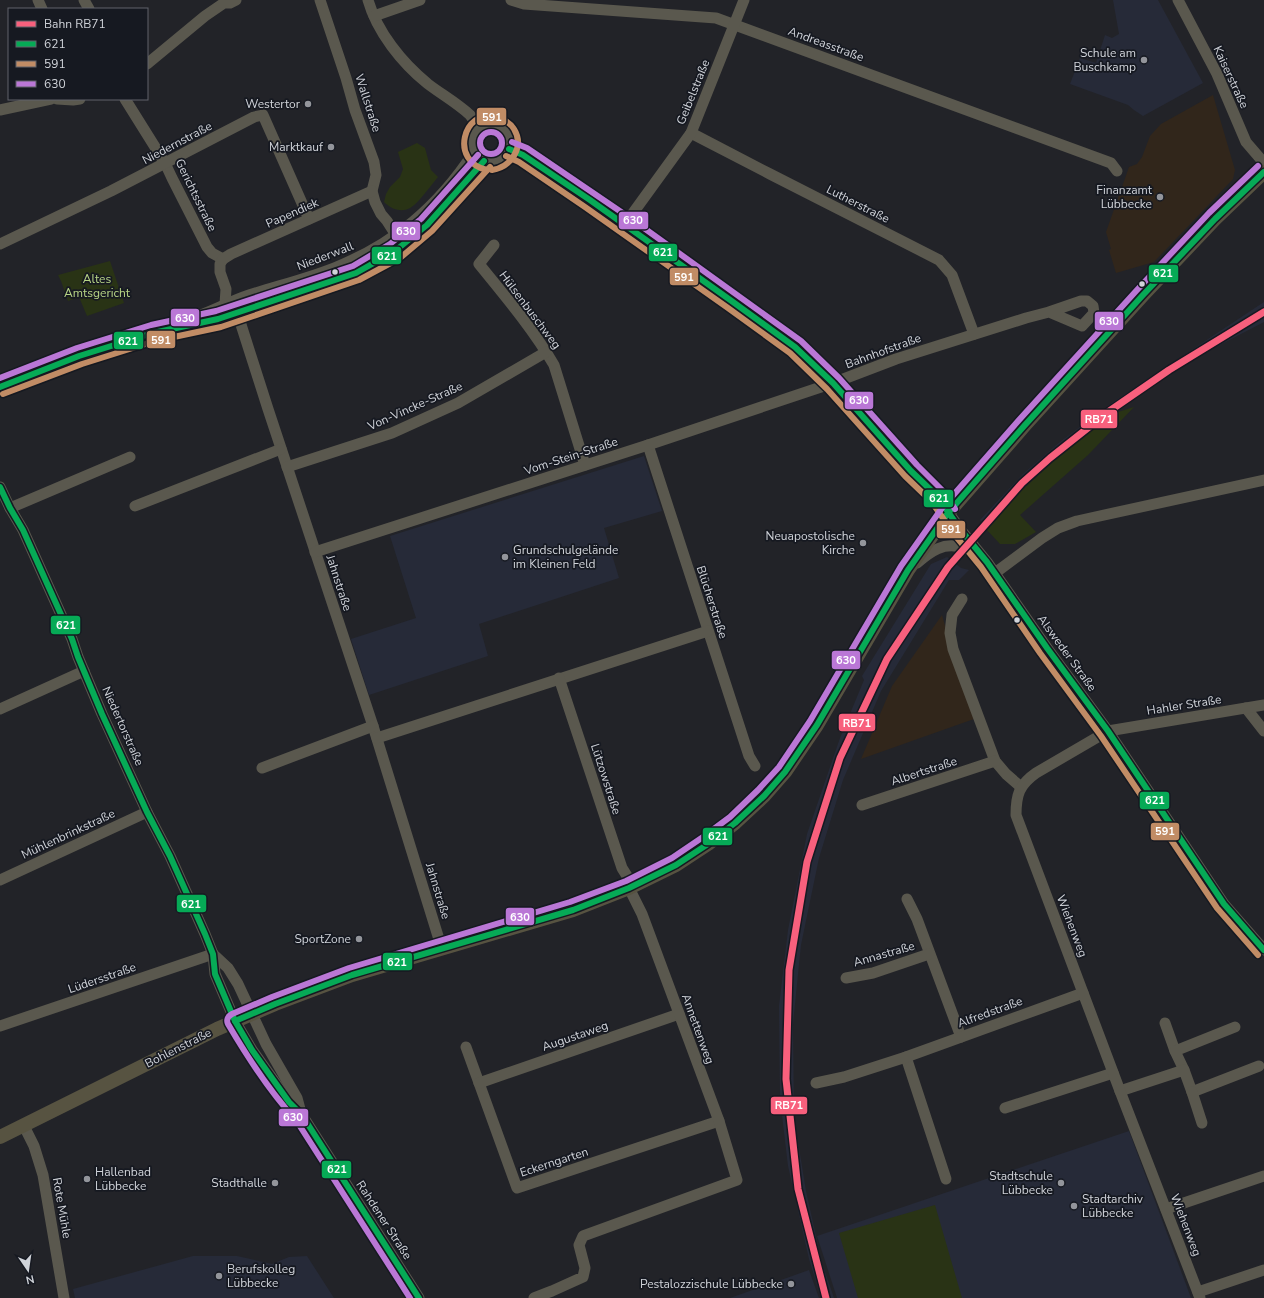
<svg xmlns="http://www.w3.org/2000/svg" width="1264" height="1298" font-family="'Nunito Sans',sans-serif">
<style>
.commercial{fill:#31261b}
.built{fill:#262a38}
.green{fill:#293315}
.lines{fill:none;stroke-linecap:round;stroke-linejoin:round}
.minor{stroke:#5a584e;stroke-width:11}
.major{stroke:#575341;stroke-width:14}
.bus-1-casing{stroke:#161921;stroke-width:9}
.bus-2-casing{stroke:#161921;stroke-width:9}
.bus-3-casing{stroke:#161921;stroke-width:9}
.bus-1{stroke:#06aa56;stroke-width:6}
.bus-2{stroke:#c18c65;stroke-width:6}
.bus-3{stroke:#ba77d6;stroke-width:6}
.rail-1-casing{stroke:#161921;stroke-width:10}
.rail-1{stroke:#f8607d;stroke-width:7}
.poi-dot{fill:#93959b;stroke:#161921;stroke-width:1.5}
.bus-dot{fill:#d0d3d9;stroke:#161921;stroke-width:1.5}
.labels{text-anchor:middle;dominant-baseline:central;stroke-width:3.5;stroke-linejoin:round;paint-order:stroke}
.street-label{font-size:12px;fill:#d0d3d9;stroke:#161921}
.poi-label{font-size:12px;fill:#d0d3d9;stroke:#161921;text-anchor:end}
.park-label{font-size:12px;fill:#b7d485;stroke:#161921}
.line-badge{stroke:#161921;stroke-width:1.5}
.badge-label{font-size:11px;text-anchor:middle;font-weight:bold;fill:#fff}
</style>
<rect width="100%" height="100%" fill="#222328"/>
<g class="commercial">
<polygon points="1213,95 1235,170 1233,179 1154,262 1116,273 1109,250 1111,249 1106,232 1129,167 1137,164 1142,157 1150,136 1161,124"/>
<polygon points="942,615 959,676 974,719 861,759 892,686"/>
</g>
<g class="built">
<polygon points="1113,0 1158,0 1203,83 1143,116 1134,110 1128,105 1070,84 1080,58 1096,63 1105,35 1112,38 1119,34"/>
<polygon points="1264,302 1264,322 1214,348 1154,384 1112,414 1056,459 1023,489 987,530 980,520 1023,474 1060,442 1113,402"/>
<polygon points="644,456 662,511 604,528 619,578 479,624 488,656 369,695 351,639 416,618 390,536"/>
<polygon points="947,557 961,568 969,570 959,580 949,580 881,691 843,780 819,858 801,945 793,1024 794,1117 806,1191 822,1263 834,1298 821,1298 809,1259 788,1166 780,1098 779,1006 788,930 807,834 840,738 864,680 862,676 931,564"/>
<polygon points="1129,1131 1191,1298 837,1298 817,1236"/>
<polygon points="193,1256 237,1256 272,1264 289,1257 307,1256 334,1298 75,1298 73,1289"/>
<polygon points="809,1270 819,1298 730,1298"/>
</g>
<g class="green">
<path d="M417 143 425 148 431 170 438 177C432 184 417 205 410 208 401 213 391 209 384 202L386 194 390 187 400 177 403 169 398 152Z"/>
<polygon points="110,261 124,303 87,316 79,297 68,301 61,281 58,275"/>
<polygon points="1134,407 1088,455 1020,515 1036,532 1015,544 1000,544 987,530 1023,489 1056,459 1112,414"/>
<polygon points="935,1205 962,1298 858,1298 839,1233"/>
</g>
<g class="lines">
<g class="minor">
<polyline points="38,0 42,9"/>
<polyline points="84,0 89,9"/>
<polyline points="320,0 346,78 355,110 374,162 376,175 372,191 375,202 381,214 387,221 396,235 399,242"/>
<path d="M368 0C377 32 402 63 428 84 441 94 457 103 470 115 473 119 476 124 479 128"/>
<polyline points="511,0 524,4 716,18 1111,163 1117,171"/>
<polyline points="1178,0 1217,74 1246,142 1264,163"/>
<polyline points="374,16 420,0"/>
<polyline points="147,64 205,16 224,3 230,3 236,0"/>
<polyline points="57,99 73,100 80,99"/>
<polyline points="125,99 165,163 172,178 207,247 212,253 223,259"/>
<polyline points="0,110 51,99"/>
<circle cx="491" cy="143" r="19"/>
<polyline points="691,133 770,174 939,260 952,275 974,334"/>
<polyline points="509,149 523,155 590,200 733,302 795,347 833,383 911,471 937,496 960,529 987,562 1047,648 1108,731 1224,904 1264,950"/>
<polyline points="625,224 691,133 744,0"/>
<polyline points="0,244 111,191 254,117 263,115 309,219"/>
<path d="M494 245 479 264C505 296 533 329 554 365L585 465"/>
<polyline points="225,304 226,289 220,272 220,264 223,259 231,254 372,191"/>
<polyline points="237,312 268,409 373,726 442,949"/>
<path d="M187 320C209 313 228 302 249 295 277 286 306 279 334 268 394 244 438 207 474 152"/>
<polyline points="0,387 79,356 153,333 218,319 356,273 395,251 427,225 474,171 484,161"/>
<polyline points="648,445 749,756 755,766"/>
<polyline points="287,467 392,433 458,403 546,352"/>
<polyline points="0,487 10,508 23,530 72,639 78,657 102,714 147,812 170,856 205,934 213,954 215,974 235,1021 252,1050 289,1102 302,1115 419,1298"/>
<polyline points="135,506 281,449"/>
<polyline points="10,508 130,457"/>
<polyline points="315,552 648,445 833,383 896,359 1026,318 1049,312 1082,326 1094,313 1093,306 1087,301 1081,301 1049,312"/>
<path d="M917 563C930 552 944 541 963 548 968 550 974 554 979 557"/>
<polyline points="995,573 1042,538 1058,528 1077,521 1264,480"/>
<polyline points="962,599 952,615 950,633 953,649 995,761 1006,774 1021,787"/>
<polyline points="1246,708 1264,731"/>
<polyline points="0,709 84,671"/>
<polyline points="377,738 708,631"/>
<polyline points="262,768 373,726"/>
<polyline points="862,805 995,761"/>
<polyline points="0,880 147,812"/>
<polyline points="907,899 917,919 961,1037"/>
<polyline points="213,954 228,968 238,984 266,1044 297,1098 301,1113"/>
<polyline points="846,978 873,973 929,954"/>
<polyline points="1165,1023 1175,1051"/>
<polyline points="0,1026 213,954"/>
<polyline points="466,1047 517,1188 719,1121"/>
<polyline points="906,1057 946,1179"/>
<polyline points="1184,1070 1175,1051 1235,1027"/>
<polyline points="479,1083 679,1014"/>
<polyline points="816,1083 844,1077 906,1057 1083,993"/>
<polyline points="1120,1091 1184,1070 1192,1092 1259,1066"/>
<polyline points="1192,1092 1202,1123"/>
<polyline points="1005,1108 1113,1073"/>
<polyline points="24,1126 34,1146 43,1175 64,1298"/>
<polyline points="1166,1209 1264,1176"/>
<polyline points="1198,1292 1264,1270"/>
<polyline points="534,1298 552,1291 583,1277 585,1268 579,1245 583,1236 737,1180 719,1121 642,914 629,888 627,876 622,868 559,678"/>
<path d="M1200 1298 1120 1091 1016 815C1016 795 1019 785 1036 773L1108 731 1264 705"/>
</g>
<polyline class="major" points="0,1137 217,1029 275,1004 352,975 573,910 629,888 676,865 708,844 735,823 764,796 785,772 817,725 908,570 948,513 1025,425 1143,295 1215,219 1264,172"/>
<g class="bus-1-casing">
<g id="bus-1">
<polyline points="509,149 523,155 590,200 733,302 795,347 833,383 911,471 937,496 960,529 987,562 1047,648 1108,731 1224,904 1264,950"/>
<polyline points="0,387 79,356 153,333 218,319 356,273 395,251 427,225 484,161"/>
<polyline points="0,487 10,508 23,530 72,639 78,657 102,714 147,812 170,856 205,934 213,954 215,974 235,1021 252,1050 289,1102 302,1115 419,1298"/>
<polyline points="235,1021 275,1004 352,975 573,910 629,888 676,865 708,844 735,823 764,796 785,772 817,725 908,570 948,513 1025,425 1143,295 1215,219 1264,172"/>
</g>
</g>
<g class="bus-2-casing">
<g id="bus-2">
<polyline points="506,156 519,162 585,207 728,308 790,353 827,389 905,476 931,501 954,534 981,567 1040,653 1101,736 1217,908 1258,955"/>
<path d="M487 170C449 162 463 108 496 117 503 119 510 122 514 129 525 147 511 167 492 170"/>
<polyline points="3,394 82,364 155,341 221,327 359,280 400,258 432,231 490,167"/>
</g>
</g>
<g class="bus-3-casing">
<g id="bus-3">
<circle cx="491" cy="143" r="11"/>
<polyline points="512,142 527,148 630,218 801,341 839,378 917,465 943,491 955,509"/>
<polyline points="0,378 77,348 151,325 216,311 353,266 390,244 421,219 478,155"/>
<path d="M410 1298 296 1120C269 1091 248 1058 228 1024 226 1020 228 1016 232 1014L272 997 349 968 570 902 626 881 672 858 703 837 730 817 758 790 779 767 810 721 901 566 942 508 1019 420 1137 290 1209 213 1258 166"/>
</g>
</g>
<use href="#bus-1" class="bus-1"/>
<use href="#bus-2" class="bus-2"/>
<use href="#bus-3" class="bus-3"/>
<g class="rail-1-casing">
<polyline id="rail-1" points="826,1298 798,1189 786,1079 789,970 807,862 840,758 887,659 948,567 1022,483 1050,458 1108,412 1169,370 1264,312"/>
</g>
<use href="#rail-1" class="rail-1"/>
</g>
<g class="poi-dot">
<circle cx="1144" cy="60" r="4"/>
<circle cx="308" cy="104" r="4"/>
<circle cx="331" cy="147" r="4"/>
<circle cx="1160" cy="197" r="4"/>
<circle cx="863" cy="543" r="4"/>
<circle cx="505" cy="557" r="4"/>
<circle cx="359" cy="939" r="4"/>
<circle cx="87" cy="1179" r="4"/>
<circle cx="275" cy="1183" r="4"/>
<circle cx="1061" cy="1183" r="4"/>
<circle cx="1074" cy="1206" r="4"/>
<circle cx="219" cy="1276" r="4"/>
<circle cx="791" cy="1284" r="4"/>
</g>
<g class="bus-dot">
<circle cx="335" cy="272" r="3.5"/>
<circle cx="1142" cy="284" r="3.5"/>
<circle cx="1017" cy="620" r="3.5"/>
</g>
<g class="labels">
<g class="street-label">
<text transform="translate(826 44) rotate(20)">Andreasstraße</text>
<text transform="translate(1231 77) rotate(65)">Kaiserstraße</text>
<text transform="translate(693 92) rotate(-68)">Geibelstraße</text>
<text transform="translate(368 103) rotate(72)">Wallstraße</text>
<text transform="translate(177 143) rotate(-28)">Niedernstraße</text>
<text transform="translate(196 195) rotate(64)">Gerichtsstraße</text>
<text transform="translate(858 204) rotate(27)">Lutherstraße</text>
<text transform="translate(292 213) rotate(-24)">Papendiek</text>
<text transform="translate(325 256) rotate(-21)">Niederwall</text>
<text transform="translate(530 310) rotate(53)">Hülsenbuschweg</text>
<text transform="translate(883 351) rotate(-20)">Bahnhofstraße</text>
<text transform="translate(415 406) rotate(-24)">Von-Vincke-Straße</text>
<text transform="translate(571 456) rotate(-18)">Vom-Stein-Straße</text>
<text transform="translate(339 583) rotate(72)">Jahnstraße</text>
<text transform="translate(712 602) rotate(72)">Blücherstraße</text>
<text transform="translate(1067 653) rotate(54)">Alsweder Straße</text>
<text transform="translate(1184 705) rotate(-9)">Hahler Straße</text>
<text transform="translate(123 726) rotate(66)">Niedertorstraße</text>
<text transform="translate(924 771) rotate(-18)">Albertstraße</text>
<text transform="translate(606 779) rotate(72)">Lützowstraße</text>
<text transform="translate(68 834) rotate(-25)">Mühlenbrinkstraße</text>
<text transform="translate(438 891) rotate(73)">Jahnstraße</text>
<text transform="translate(1072 926) rotate(69)">Wiehenweg</text>
<text transform="translate(884 954) rotate(-16)">Annastraße</text>
<text transform="translate(102 978) rotate(-19)">Lüdersstraße</text>
<text transform="translate(990 1012) rotate(-20)">Alfredstraße</text>
<text transform="translate(698 1029) rotate(70)">Annettenweg</text>
<text transform="translate(575 1036) rotate(-19)">Augustaweg</text>
<text transform="translate(178 1048) rotate(-27)">Bohlenstraße</text>
<text transform="translate(554 1162) rotate(-18)">Eckerngarten</text>
<text transform="translate(62 1208) rotate(80)">Rote Mühle</text>
<text transform="translate(384 1220) rotate(57)">Rahdener Straße</text>
<text transform="translate(1186 1225) rotate(69)">Wiehenweg</text>
</g>
<g class="poi-label">
<text x="1136" y="53">Schule am<tspan x="1136" dy="14">Buschkamp</tspan></text>
<text x="300" y="104">Westertor</text>
<text x="323" y="147">Marktkauf</text>
<text x="1152" y="190">Finanzamt<tspan x="1152" dy="14">Lübbecke</tspan></text>
<text x="855" y="536">Neuapostolische<tspan x="855" dy="14">Kirche</tspan></text>
<text x="513" y="550" text-anchor="start">Grundschulgelände<tspan x="513" dy="14">im Kleinen Feld</tspan></text>
<text x="351" y="939">SportZone</text>
<text x="95" y="1172" text-anchor="start">Hallenbad<tspan x="95" dy="14">Lübbecke</tspan></text>
<text x="1053" y="1176">Stadtschule<tspan x="1053" dy="14">Lübbecke</tspan></text>
<text x="267" y="1183">Stadthalle</text>
<text x="1082" y="1199" text-anchor="start">Stadtarchiv<tspan x="1082" dy="14">Lübbecke</tspan></text>
<text x="227" y="1269" text-anchor="start">Berufskolleg<tspan x="227" dy="14">Lübbecke</tspan></text>
<text x="783" y="1284">Pestalozzischule Lübbecke</text>
</g>
<g class="park-label">
<text x="97" y="279">Altes<tspan x="97" dy="14">Amtsgericht</tspan></text>
</g>
</g>
<g class="line-badge">
<rect x="476" y="107" width="31" height="19" rx="4" fill="#c18c65"/>
<rect x="618" y="211" width="31" height="19" rx="4" fill="#ba77d6"/>
<rect x="391" y="221" width="30" height="20" rx="4" fill="#ba77d6"/>
<rect x="648" y="243" width="30" height="19" rx="4" fill="#06aa56"/>
<rect x="371" y="246" width="31" height="19" rx="4" fill="#06aa56"/>
<rect x="1148" y="264" width="31" height="19" rx="4" fill="#06aa56"/>
<rect x="669" y="267" width="30" height="19" rx="4" fill="#c18c65"/>
<rect x="170" y="308" width="30" height="19" rx="4" fill="#ba77d6"/>
<rect x="1094" y="311" width="30" height="20" rx="4" fill="#ba77d6"/>
<rect x="146" y="330" width="30" height="19" rx="4" fill="#c18c65"/>
<rect x="113" y="331" width="31" height="19" rx="4" fill="#06aa56"/>
<rect x="844" y="391" width="30" height="19" rx="4" fill="#ba77d6"/>
<rect x="1080" y="409" width="38" height="20" rx="4" fill="#f8607d"/>
<rect x="923" y="489" width="31" height="19" rx="4" fill="#06aa56"/>
<rect x="936" y="520" width="30" height="19" rx="4" fill="#c18c65"/>
<rect x="50" y="615" width="31" height="20" rx="4" fill="#06aa56"/>
<rect x="831" y="650" width="30" height="20" rx="4" fill="#ba77d6"/>
<rect x="838" y="713" width="38" height="19" rx="4" fill="#f8607d"/>
<rect x="1139" y="791" width="31" height="19" rx="4" fill="#06aa56"/>
<rect x="1150" y="822" width="30" height="19" rx="4" fill="#c18c65"/>
<rect x="702" y="827" width="31" height="19" rx="4" fill="#06aa56"/>
<rect x="176" y="894" width="31" height="19" rx="4" fill="#06aa56"/>
<rect x="505" y="907" width="30" height="19" rx="4" fill="#ba77d6"/>
<rect x="382" y="952" width="31" height="19" rx="4" fill="#06aa56"/>
<rect x="770" y="1096" width="38" height="19" rx="4" fill="#f8607d"/>
<rect x="278" y="1108" width="31" height="19" rx="4" fill="#ba77d6"/>
<rect x="321" y="1160" width="31" height="19" rx="4" fill="#06aa56"/>
</g>
<g class="badge-label">
<text x="492" y="121">591</text>
<text x="633" y="224">630</text>
<text x="406" y="235">630</text>
<text x="663" y="256">621</text>
<text x="387" y="260">621</text>
<text x="1163" y="277">621</text>
<text x="684" y="281">591</text>
<text x="185" y="322">630</text>
<text x="1109" y="325">630</text>
<text x="161" y="344">591</text>
<text x="128" y="345">621</text>
<text x="859" y="404">630</text>
<text x="1099" y="423">RB71</text>
<text x="939" y="502">621</text>
<text x="951" y="533">591</text>
<text x="66" y="629">621</text>
<text x="846" y="664">630</text>
<text x="857" y="727">RB71</text>
<text x="1155" y="804">621</text>
<text x="1165" y="835">591</text>
<text x="718" y="840">621</text>
<text x="191" y="908">621</text>
<text x="520" y="921">630</text>
<text x="397" y="966">621</text>
<text x="789" y="1109">RB71</text>
<text x="293" y="1121">630</text>
<text x="337" y="1173">621</text>
</g>
<rect x="8" y="8" width="140" height="92" fill="#161921" stroke="#60636b"/>
<rect x="16" y="21" width="20" height="6" fill="#f8607d" stroke="#60636b"/>
<text x="44" y="28" font-size="12" fill="#d0d3d9">Bahn RB71</text>
<rect x="16" y="41" width="20" height="6" fill="#06aa56" stroke="#60636b"/>
<text x="44" y="48" font-size="12" fill="#d0d3d9">621</text>
<rect x="16" y="61" width="20" height="6" fill="#c18c65" stroke="#60636b"/>
<text x="44" y="68" font-size="12" fill="#d0d3d9">591</text>
<rect x="16" y="81" width="20" height="6" fill="#ba77d6" stroke="#60636b"/>
<text x="44" y="88" font-size="12" fill="#d0d3d9">630</text>
<g transform="translate(28 1270) rotate(167)" stroke="#161921" stroke-width="3" paint-order="stroke">
<path d="M0-3L7 15L0 10L-7 15Z" fill="#d0d3d9"/>
<text y="-6" font-size="11" font-weight="bold" text-anchor="middle" fill="#d0d3d9">N</text>
</g>
</svg>
